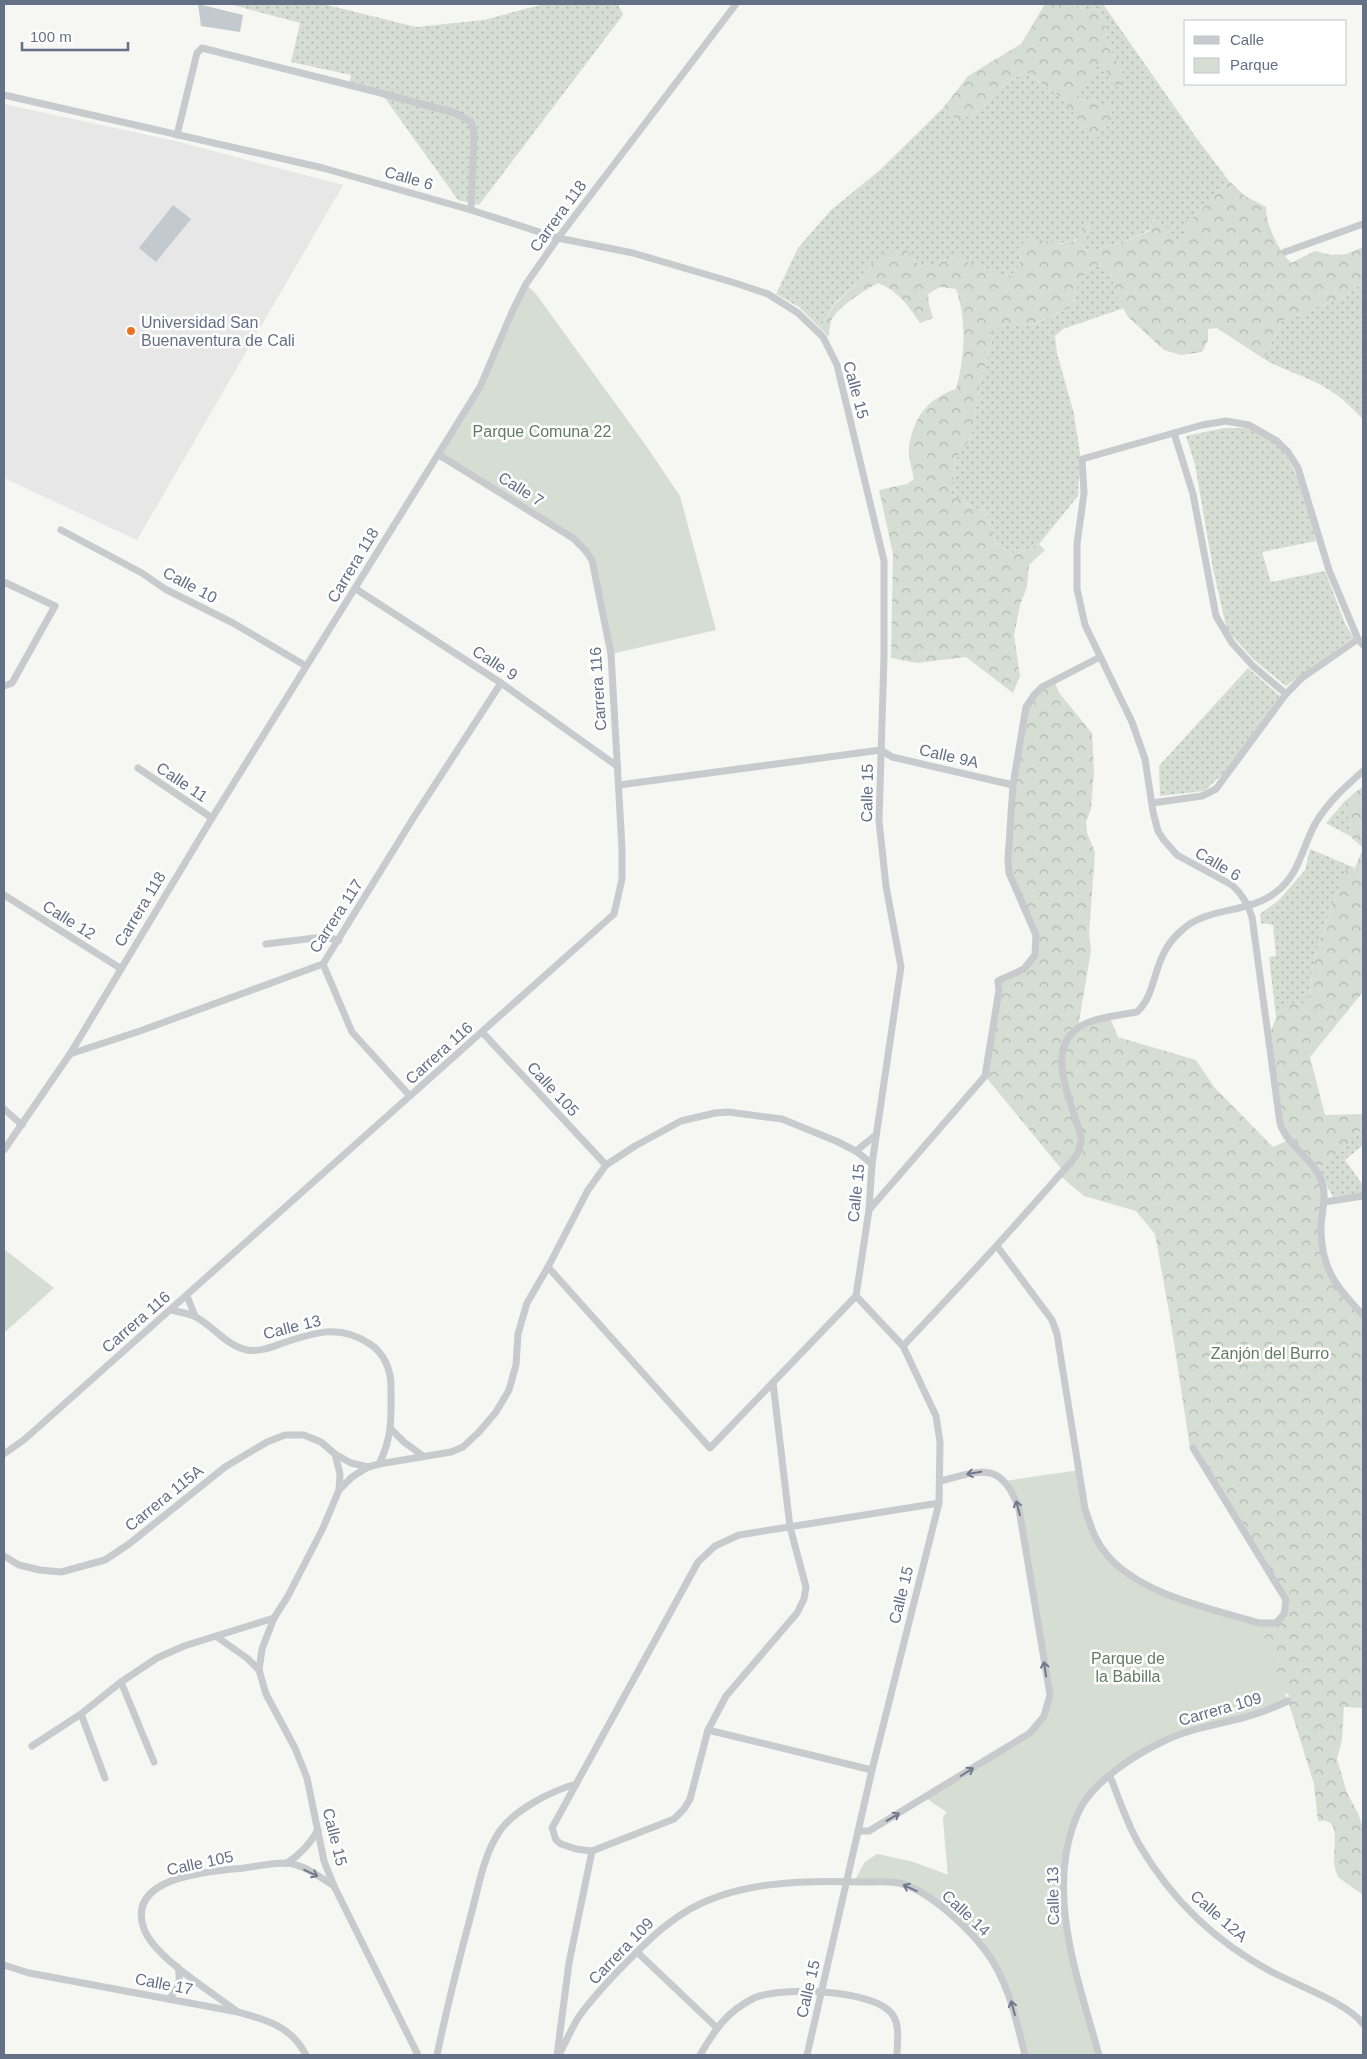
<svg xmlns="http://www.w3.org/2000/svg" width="1367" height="2059" font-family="Arial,sans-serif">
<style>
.built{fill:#e6e7e6}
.grass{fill:url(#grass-dots)}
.forest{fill:url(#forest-crowns)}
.park{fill:#d6ded3}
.water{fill:#c2cad0}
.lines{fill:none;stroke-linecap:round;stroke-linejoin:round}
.minor{stroke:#c8cace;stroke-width:7}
.oneway{stroke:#6e798c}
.poi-dot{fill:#e97220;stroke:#fff;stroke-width:2}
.labels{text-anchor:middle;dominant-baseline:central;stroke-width:5;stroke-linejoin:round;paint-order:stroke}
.street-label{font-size:16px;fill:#647085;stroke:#fff}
.poi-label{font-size:16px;fill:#647085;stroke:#fff;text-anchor:start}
.park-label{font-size:16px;fill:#647c63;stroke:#fff}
</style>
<defs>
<pattern id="grass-dots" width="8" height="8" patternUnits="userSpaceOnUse" patternTransform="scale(1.25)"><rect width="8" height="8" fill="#d6ded3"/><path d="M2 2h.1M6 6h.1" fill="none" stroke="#b1b8b1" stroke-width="1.8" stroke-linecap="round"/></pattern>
<pattern id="forest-crowns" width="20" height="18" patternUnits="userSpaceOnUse" patternTransform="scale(1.25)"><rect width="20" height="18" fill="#d6ded3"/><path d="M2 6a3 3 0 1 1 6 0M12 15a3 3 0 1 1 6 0" fill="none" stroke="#b1b8b1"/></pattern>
</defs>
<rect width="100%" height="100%" fill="#f6f6f2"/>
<polygon class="built" points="4,104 175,141 343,185 137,540 4,478"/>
<g class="grass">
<polygon points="229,4 323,4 416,27 484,20 544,4 618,4 623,15 479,205 458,200 382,94 349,86 351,75 291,62 300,23"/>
<path d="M1074 4H1103L1195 136 1229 181 1189 222 1181 242 1172 243 1153 220 1149 230 1129 240 1089 252 1082 245 1090 226C1086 231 1081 237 1075 240 1065 245 1033 244 1019 245 1019 249 1021 256 1020 261 1018 273 1008 279 997 277L991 270 973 265 957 257 944 260 926 268 918 264 906 250 865 269 860 281 835 303 820 328 799 307 776 294 798 248 831 210 880 170 943 108 959 120 981 109 1007 82 1026 72 1062 98 1095 140 1102 130 1114 120 1099 102 1078 99 1072 91 1096 67 1103 63 1110 81 1123 74 1107 42 1105 21 1097 8 1086 11Z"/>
<path d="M1096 265 1110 269 1116 295 1124 308 1063 329 1055 336 1057 353 1074 414 1080 453 1078 496 1039 544 1016 554 996 546 992 526 984 510 973 508 951 494 955 460 971 438 981 379 993 338 990 331 1008 323 1031 325 1074 306C1075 287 1080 275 1096 265Z"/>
<path d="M1363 282V419C1354 411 1345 400 1334 393 1313 378 1287 372 1264 359L1282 321 1345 297Z"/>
<path d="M1224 428C1232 429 1243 427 1251 429 1296 441 1306 503 1316 541L1262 552 1271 582 1325 571 1346 626 1354 637 1286 686 1254 660 1227 630 1213 569 1195 465 1186 436Z"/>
<polygon points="1248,668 1280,696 1224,773 1204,791 1160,796 1159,766"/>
<polygon points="1345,801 1352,837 1326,823"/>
<polygon points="1310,849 1355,868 1352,874 1346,870 1321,935 1313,967 1310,995 1300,1007 1278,1012 1276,1017 1269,957 1276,956 1273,925 1261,923 1260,914 1279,900 1305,870"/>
<polygon points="1363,1127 1363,1145 1345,1160 1363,1185 1363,1193 1333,1197 1318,1169 1346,1146"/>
</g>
<g class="forest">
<polygon points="1045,4 1074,4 1086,11 1097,8 1105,21 1107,42 1123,74 1122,90 1110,81 1103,63 1096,67 1092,82 1080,89 1072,91 1078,99 1099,102 1111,108 1114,120 1102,130 1095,141 1062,98 1026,72 1007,82 981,109 959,121 943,108 968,76 1021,44"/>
<path d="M1229 181 1245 196 1266 207C1266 225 1278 250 1291 263L1315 251 1332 255 1347 254 1363 247V282L1345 297 1282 321 1264 359 1217 328 1208 329V340L1202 352 1181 355 1164 350 1138 326 1128 317 1116 295 1110 269 1096 265C1080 275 1075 287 1074 306L1030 325 1008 323 990 331 993 338 981 379 971 438 955 460 951 494 973 508 984 510 992 526 996 546 1016 554 1039 544 1045 550 1029 565 1027 587 1020 605 1014 635 1020 676 1013 693 966 657 917 663 891 658 893 554 879 490 907 484 914 479C912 469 908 457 909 447 913 418 928 398 956 389 965 357 967 320 956 289L940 287 928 294 929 305 933 318 920 323C908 305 898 291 878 283 865 290 837 307 831 321 830 325 829 332 829 337L820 328 835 304 860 281 865 269 884 254 906 249 918 264 926 268 944 260 957 257 973 265 991 270 997 277C1008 279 1018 273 1020 261 1021 256 1019 249 1019 245L1027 238 1062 244 1077 240 1085 222 1090 226 1082 245 1089 252 1129 240 1149 231 1153 220 1170 229 1173 243 1181 242 1189 222Z"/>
<path d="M1054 681 1060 694 1092 733 1094 770 1091 809 1086 822 1087 833 1095 852 1089 933 1091 951 1078 1027 1110 1018 1118 1037 1196 1060 1214 1087 1273 1147 1289 1140 1300 1151 1323 1185 1321 1232 1333 1280 1363 1315V1708L1344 1707 1342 1740 1337 1759 1347 1793 1358 1813 1363 1828V1895L1338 1877C1336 1872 1334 1866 1334 1861 1333 1847 1342 1816 1318 1821L1314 1784 1288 1701 1289 1695 1284 1692 1163 1742 1110 1776 1079 1811 1010 1998 986 1951 931 1900 864 1863 877 1854 913 1862 948 1875 943 1818 947 1812 933 1803 1030 1733 1044 1716 1085 1509 1103 1551 1134 1578 1234 1623H1276L1284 1614 1286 1600 1190 1448 1170 1317 1155 1234 1136 1211 1084 1196 1059 1175 1063 1171 985 1076 998 981 1024 969 1035 955 1036 935 1009 873 1013 785 1026 707 1034 695Z"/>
<polygon points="1363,786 1363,848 1352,838 1345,801"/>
<polygon points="1363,848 1363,992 1310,1057 1325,1115 1363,1114 1363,1127 1346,1146 1318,1169 1284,1128 1271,1031 1278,1012 1287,1000 1300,1006 1310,995 1313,967 1321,935 1346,869 1353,873"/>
</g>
<g class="park">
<polygon points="526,284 536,294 647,447 680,496 716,630 611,654 592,560 585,550 439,455 480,387"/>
<polygon points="4,1249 54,1288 4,1333"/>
<polygon points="1079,1470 1085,1509 1103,1551 1152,1589 1259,1623 1288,1701 1163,1742 1110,1776 1079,1811 1068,1846 1064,1916 1099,2055 1025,2055 1010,1998 986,1951 931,1900 899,1883 854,1882 864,1863 877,1854 913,1862 948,1875 943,1818 947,1812 926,1798 1030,1733 1044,1716 1050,1695 1019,1509 1005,1481"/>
</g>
<g class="water">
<polygon points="198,4 243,15 240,32 201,26"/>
<polygon points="173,205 191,219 156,262 139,248"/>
</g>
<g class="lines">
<g class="minor">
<polyline points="4,95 323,168 471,210 558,238 633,253 735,283 768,294 798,313 823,337 837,365 884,561 884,657 879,821 886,886 901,967 872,1164 869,1210 856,1296"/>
<polyline points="177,135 197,53 202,48 377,92 455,113 471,122 474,133 471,210"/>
<polyline points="1285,252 1363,224"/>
<polyline points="1174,433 1193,494 1216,616 1232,643 1253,666 1286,694"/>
<polyline points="61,530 142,573 165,589 233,623 306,666"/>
<polyline points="4,582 55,606 12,683 4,686"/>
<polyline points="356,589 501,683 617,766"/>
<path d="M1363 645 1358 639 1329 570 1298 468 1288 452 1277 441 1249 425 1226 421 1202 425 1082 459 1084 493 1077 544V589L1085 625 1132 722 1145 759 1153 812 1158 831 1163 839 1177 855 1232 885C1242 894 1248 904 1252 917L1280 1123C1287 1147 1317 1160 1323 1186 1327 1201 1320 1217 1321 1232 1322 1270 1338 1289 1363 1315"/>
<polyline points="881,750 892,757 1013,785"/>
<polyline points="138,768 212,818"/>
<polyline points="619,785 881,750"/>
<polyline points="1152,803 1202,796 1216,789 1286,694 1302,678 1358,639"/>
<polyline points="4,895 120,968"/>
<polyline points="266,944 323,937 339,940"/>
<polyline points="323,964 352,1032 410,1096"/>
<polyline points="482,1032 606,1165"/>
<polyline points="70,1054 140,1031 323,964 414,817 501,683"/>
<polyline points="4,1109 22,1125"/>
<polyline points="4,1150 70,1054 212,818 480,387 512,312 526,284 558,238 736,4"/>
<polyline points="856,1151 876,1135"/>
<polyline points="1324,1202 1363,1196"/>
<polyline points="869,1210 985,1076 999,990 998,981 1024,969 1035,955 1036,935 1009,873 1008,859 1013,785 1026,707 1034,695 1042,687 1100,657"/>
<path d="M997 1246 1052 1320 1057 1334 1085 1509C1090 1523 1094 1539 1104 1551 1136 1594 1210 1608 1259 1623H1276L1284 1614 1286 1600 1193 1448"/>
<polyline points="548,1267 710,1448 856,1296"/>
<polyline points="187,1296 195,1316"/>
<path d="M171 1310C178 1312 189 1313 196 1317 214 1327 227 1346 247 1350 259 1352 269 1348 280 1344 313 1333 339 1323 370 1344 384 1353 391 1370 391 1386 391 1416 393 1436 379 1464"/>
<path d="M903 1346C962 1284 1020 1221 1076 1156 1078 1151 1082 1144 1081 1138 1081 1132 1077 1125 1076 1120 1067 1092 1048 1048 1078 1028 1091 1018 1120 1015 1137 1012 1153 997 1153 976 1162 957 1166 947 1174 937 1182 930 1208 906 1249 914 1276 892 1299 875 1302 848 1315 824 1328 802 1345 787 1363 771"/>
<polyline points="773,1383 790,1527 806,1587 804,1599 797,1613 726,1696 708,1730 690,1799 684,1809 674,1819 592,1851 576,1849 561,1844 556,1840 552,1828 698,1562 715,1546 739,1535 939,1503"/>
<polyline points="391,1429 404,1442 423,1456"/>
<polyline points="4,1454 25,1439 614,914 622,879 622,848 611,654 592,560 585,550 573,538 439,455"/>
<polyline points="335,1454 340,1474 339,1490"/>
<polyline points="4,1556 19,1565 40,1570 61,1572 105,1560 129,1544 225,1467 267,1442 285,1435 304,1435 321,1442 335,1454 351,1463 368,1467"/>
<polyline points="217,1637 247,1658 259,1670"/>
<polyline points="121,1682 154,1762"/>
<polyline points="81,1714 105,1778"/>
<polyline points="708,1730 872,1770"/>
<polyline points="32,1746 81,1714 121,1682 157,1658 184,1646 274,1618"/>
<path d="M1110 1776C1119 1799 1127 1824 1140 1846 1172 1900 1218 1944 1274 1973 1297 1985 1349 2004 1363 2024"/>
<path d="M858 1831H869L1030 1733 1044 1716 1050 1695 1019 1509C1002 1461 982 1470 941 1481"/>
<path d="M287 1863C301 1854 310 1844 318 1830"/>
<polyline points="637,1952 716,2027"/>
<path d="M4 1965 29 1973 238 2012C267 2020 291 2026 306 2055"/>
<path d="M169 1999C179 1988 181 1981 178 1967"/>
<path d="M238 2012C213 1993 154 1957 144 1929 125 1876 211 1871 244 1868 258 1866 272 1863 286 1863 303 1864 320 1877 334 1886"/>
<polyline points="418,2055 334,1886 324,1861 307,1778 295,1748 266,1694 259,1670 262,1649 274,1618 288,1596 323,1528 339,1490 352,1477 368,1467 379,1464 451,1452 463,1447 479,1432 496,1412 509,1390 516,1365 518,1334 527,1303 548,1267 588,1190 606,1165 635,1146 681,1121 715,1113 728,1112 782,1119 836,1141 856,1151 872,1164"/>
<path d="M437 2055C447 2007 459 1959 472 1911 479 1884 484 1855 499 1832 514 1810 551 1791 576 1784"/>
<polyline points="557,2055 569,1963 592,1851"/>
<path d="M559 2055C565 2043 571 2030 578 2018 589 2002 604 1986 617 1972 638 1951 657 1930 682 1914 733 1881 803 1880 862 1882 874 1882 888 1881 899 1883 929 1890 967 1927 985 1950 1008 1980 1016 2019 1025 2055"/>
<path d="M700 2055C715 2030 726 2012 754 1998 781 1986 880 1989 894 2017 900 2028 897 2043 897 2055"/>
<polyline points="807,2055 872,1770 939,1503 940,1442 936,1416 903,1346 856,1296"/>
<path d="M1099 2055C1078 1978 1043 1889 1079 1811 1093 1782 1134 1755 1162 1742 1188 1729 1215 1725 1242 1718 1258 1714 1273 1708 1288 1701"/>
</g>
</g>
<defs><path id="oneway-shaft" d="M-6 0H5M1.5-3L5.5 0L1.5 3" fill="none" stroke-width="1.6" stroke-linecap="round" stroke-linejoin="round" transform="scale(1.25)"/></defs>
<g class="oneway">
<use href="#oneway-shaft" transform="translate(974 1473) rotate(170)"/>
<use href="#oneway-shaft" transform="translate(1018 1508) rotate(-105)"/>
<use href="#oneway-shaft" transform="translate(1045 1669) rotate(-99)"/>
<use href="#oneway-shaft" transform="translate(967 1772) rotate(-32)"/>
<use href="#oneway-shaft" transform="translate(893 1817) rotate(-31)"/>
<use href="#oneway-shaft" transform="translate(311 1873) rotate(25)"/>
<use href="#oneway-shaft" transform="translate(910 1888) rotate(-155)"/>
<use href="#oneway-shaft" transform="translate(1013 2008) rotate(-105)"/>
</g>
<circle class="poi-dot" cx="131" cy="331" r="5"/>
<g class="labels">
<g class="street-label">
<text transform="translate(409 178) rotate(16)">Calle 6</text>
<text transform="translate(558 216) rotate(-54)">Carrera 118</text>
<text transform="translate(856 390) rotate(75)">Calle 15</text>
<text transform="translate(521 489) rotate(32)">Calle 7</text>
<text transform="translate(353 565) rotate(-59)">Carrera 118</text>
<text transform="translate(190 585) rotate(28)">Calle 10</text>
<text transform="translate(495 663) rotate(33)">Calle 9</text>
<text transform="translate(598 689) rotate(-94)">Carrera 116</text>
<text transform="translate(949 756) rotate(13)">Calle 9A</text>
<text transform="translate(182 782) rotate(34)">Calle 11</text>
<text transform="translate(867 793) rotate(-89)">Calle 15</text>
<text transform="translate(1218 864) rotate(31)">Calle 6</text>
<text transform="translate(140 909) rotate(-59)">Carrera 118</text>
<text transform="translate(336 916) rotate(-57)">Carrera 117</text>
<text transform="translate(69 920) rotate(32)">Calle 12</text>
<text transform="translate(439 1053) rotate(-42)">Carrera 116</text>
<text transform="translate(553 1089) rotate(47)">Calle 105</text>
<text transform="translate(856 1193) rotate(-84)">Calle 15</text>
<text transform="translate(136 1322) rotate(-41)">Carrera 116</text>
<text transform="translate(292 1327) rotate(-14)">Calle 13</text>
<text transform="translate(164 1498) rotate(-39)">Carrera 115A</text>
<text transform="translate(901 1595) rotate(-76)">Calle 15</text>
<text transform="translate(1220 1709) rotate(-16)">Carrera 109</text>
<text transform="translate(335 1837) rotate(76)">Calle 15</text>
<text transform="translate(200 1863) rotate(-12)">Calle 105</text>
<text transform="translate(1053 1896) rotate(-91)">Calle 13</text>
<text transform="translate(966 1913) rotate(43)">Calle 14</text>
<text transform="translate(1219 1916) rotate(41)">Calle 12A</text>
<text transform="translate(621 1951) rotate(-46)">Carrera 109</text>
<text transform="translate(164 1984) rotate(11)">Calle 17</text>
<text transform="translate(808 1989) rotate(-77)">Calle 15</text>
</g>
<g class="poi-label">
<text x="141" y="322">Universidad San<tspan x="141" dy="18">Buenaventura de Cali</tspan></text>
</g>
<g class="park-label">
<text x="542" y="431">Parque Comuna 22</text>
<text x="1270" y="1353">Zanjón del Burro</text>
<text x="1128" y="1658">Parque de<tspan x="1128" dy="18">la Babilla</tspan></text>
</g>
</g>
<rect width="1367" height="2059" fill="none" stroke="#647085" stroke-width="10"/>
<rect x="1184" y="20" width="162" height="65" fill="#ffffff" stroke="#c1c6ce"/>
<rect x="1194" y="36" width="25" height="8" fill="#c8cace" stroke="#c1c6ce"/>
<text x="1230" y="45" font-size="15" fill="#647085">Calle</text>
<rect x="1194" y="58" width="25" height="15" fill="#d6ded3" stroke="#c1c6ce"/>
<text x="1230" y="70" font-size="15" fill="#647085">Parque</text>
<path d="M22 42v8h106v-8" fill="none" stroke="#647085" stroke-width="2.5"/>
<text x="30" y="42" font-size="15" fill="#647085" stroke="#ffffff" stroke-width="4" paint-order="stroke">100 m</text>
</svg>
